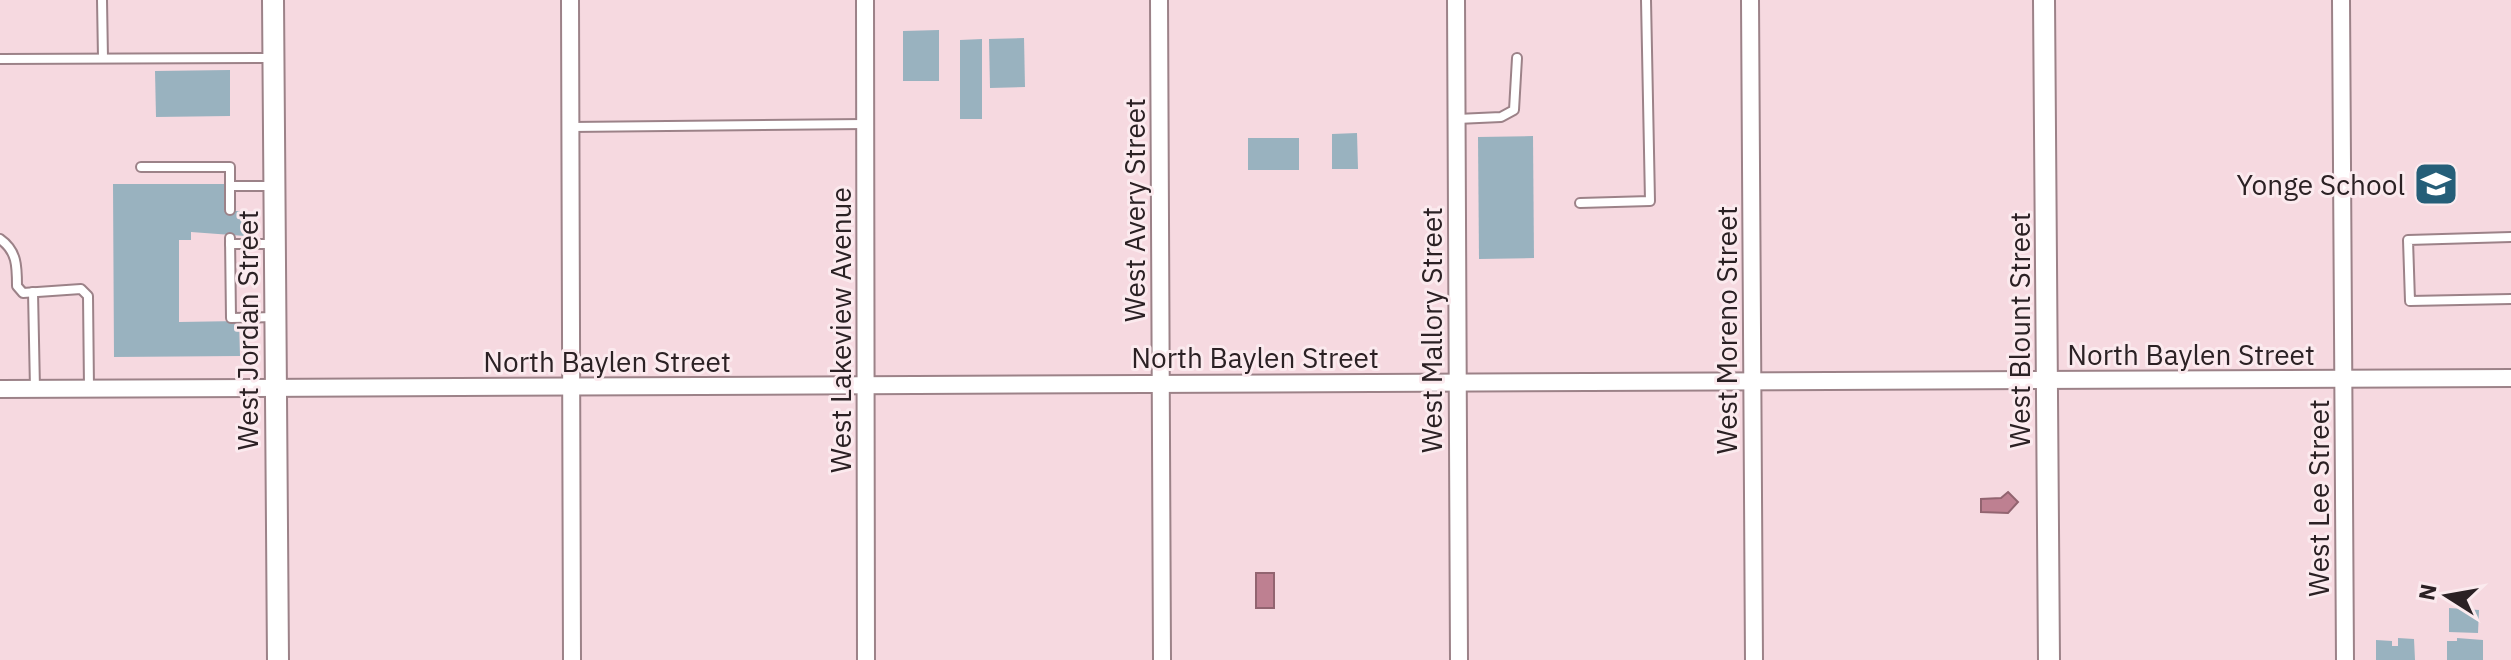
<svg xmlns="http://www.w3.org/2000/svg" width="2511" height="660" font-family="'IBM Plex Sans',sans-serif">
<style>
.water{fill:#be8091;stroke:#926470;stroke-width:2}
.building{fill:#99b2bf}
.lines{fill:none;stroke-linecap:round;stroke-linejoin:round}
.service-casing{stroke:#9c8288;stroke-width:12}
.minor-casing{stroke:#9c8288;stroke-width:20}
.tertiary-casing{stroke:#9c8288;stroke-width:24}
.service{stroke:#fff;stroke-width:8}
.minor{stroke:#fff;stroke-width:16}
.tertiary{stroke:#fff;stroke-width:20}
.labels{text-anchor:middle;dominant-baseline:central;stroke-width:6;stroke-linejoin:round;paint-order:stroke}
.poi-label{font-size:28px;fill:#2b2124;stroke:#fbeaee;text-anchor:end}
.street-label{font-size:28px;fill:#2b2124;stroke:#fbeaee}
</style>
<rect width="100%" height="100%" fill="#f6d9e0"/>
<g class="water">
<polygon points="2008,492 2018,502 2008,513 1981,512 1981,499 2001,498"/>
<rect x="1256" y="573" width="18" height="35"/>
</g>
<g class="building">
<polygon points="939,30 939,81 903,81 903,31"/>
<polygon points="1024,38 1025,87 990,88 989,39"/>
<polygon points="982,39 982,119 960,119 960,40"/>
<polygon points="230,70 230,116 156,117 155,71"/>
<polygon points="1357,133 1358,169 1332,169 1332,134"/>
<polygon points="1533,136 1534,258 1479,259 1478,137"/>
<rect x="1248" y="138" width="51" height="32"/>
<polygon points="113,184 224,184 224,211 245,211 245,236 191,232 191,240 179,240 179,322 239,321 240,356 114,357"/>
<polygon points="2449,608 2479,610 2478,633 2449,632"/>
<polygon points="2398,638 2414,639 2415,660 2376,660 2376,640 2392,641 2392,646 2398,646"/>
<polygon points="2457,638 2483,640 2483,660 2447,660 2447,641 2457,641"/>
</g>
<g class="lines">
<g class="service-casing">
<g id="service">
<polyline points="102,0 103,58"/>
<polyline points="0,59 273,58"/>
<polyline points="1457,119 1501,117 1514,110 1517,58"/>
<polyline points="571,127 865,124"/>
<polyline points="141,167 230,167 230,210"/>
<polyline points="230,186 273,186"/>
<polyline points="1580,203 1650,201 1646,0"/>
<polyline points="2511,237 2408,240 2410,301 2511,299"/>
<polyline points="230,238 231,318 275,317"/>
<path d="M0 239C17 251 17 266 17 286L23 293 81 289 88 296 89 388"/>
<polyline points="230,244 274,244"/>
<polyline points="33,292 35,389"/>
</g>
</g>
<g class="minor-casing">
<g id="minor">
<polyline points="570,0 572,660"/>
<polyline points="865,0 866,660"/>
<polyline points="1159,0 1162,660"/>
<polyline points="1456,0 1459,660"/>
<polyline points="1750,0 1754,660"/>
<polyline points="2341,0 2345,660"/>
<polyline points="0,389 2511,378"/>
</g>
</g>
<g class="tertiary-casing">
<g id="tertiary">
<polyline points="273,0 278,660"/>
<polyline points="2044,0 2049,660"/>
</g>
</g>
<use href="#service" class="service"/>
<use href="#minor" class="minor"/>
<use href="#tertiary" class="tertiary"/>
</g>
<defs>
<g id="school-square" transform="scale(2.3)"><rect x="-9" y="-9" width="18" height="18" rx="4" fill="#255e78" stroke="#fbeaee"/><path d="M0-5L7-2L0 1L-7-2ZM-4 1L0 2.5L4 1V4Q0 6-4 4Z" fill="#fff"/></g>
</defs>
<g fill-rule="evenodd">
<use href="#school-square" x="2436" y="184"/>
</g>
<g class="labels">
<g class="poi-label">
<text x="2405" y="184">Yonge School</text>
</g>
<g class="street-label">
<text transform="translate(1134 210) rotate(-90)">West Avery Street</text>
<text transform="translate(247 330) rotate(-90)">West Jordan Street</text>
<text transform="translate(840 330) rotate(-90)">West Lakeview Avenue</text>
<text transform="translate(1431 330) rotate(-90)">West Mallory Street</text>
<text transform="translate(1726 330) rotate(-90)">West Moreno Street</text>
<text transform="translate(2019 330) rotate(-90)">West Blount Street</text>
<text x="2191" y="354">North Baylen Street</text>
<text x="1255" y="357">North Baylen Street</text>
<text x="607" y="361">North Baylen Street</text>
<text transform="translate(2318 498) rotate(-90)">West Lee Street</text>
</g>
</g>
<g transform="translate(2447 596) rotate(281)" stroke="#fbeaee" stroke-width="6" paint-order="stroke">
<path d="M0-6L14 30L0 20L-14 30Z" fill="#2b2124"/>
<text y="-12" font-size="22" font-weight="bold" text-anchor="middle" fill="#2b2124">N</text>
</g>
</svg>
